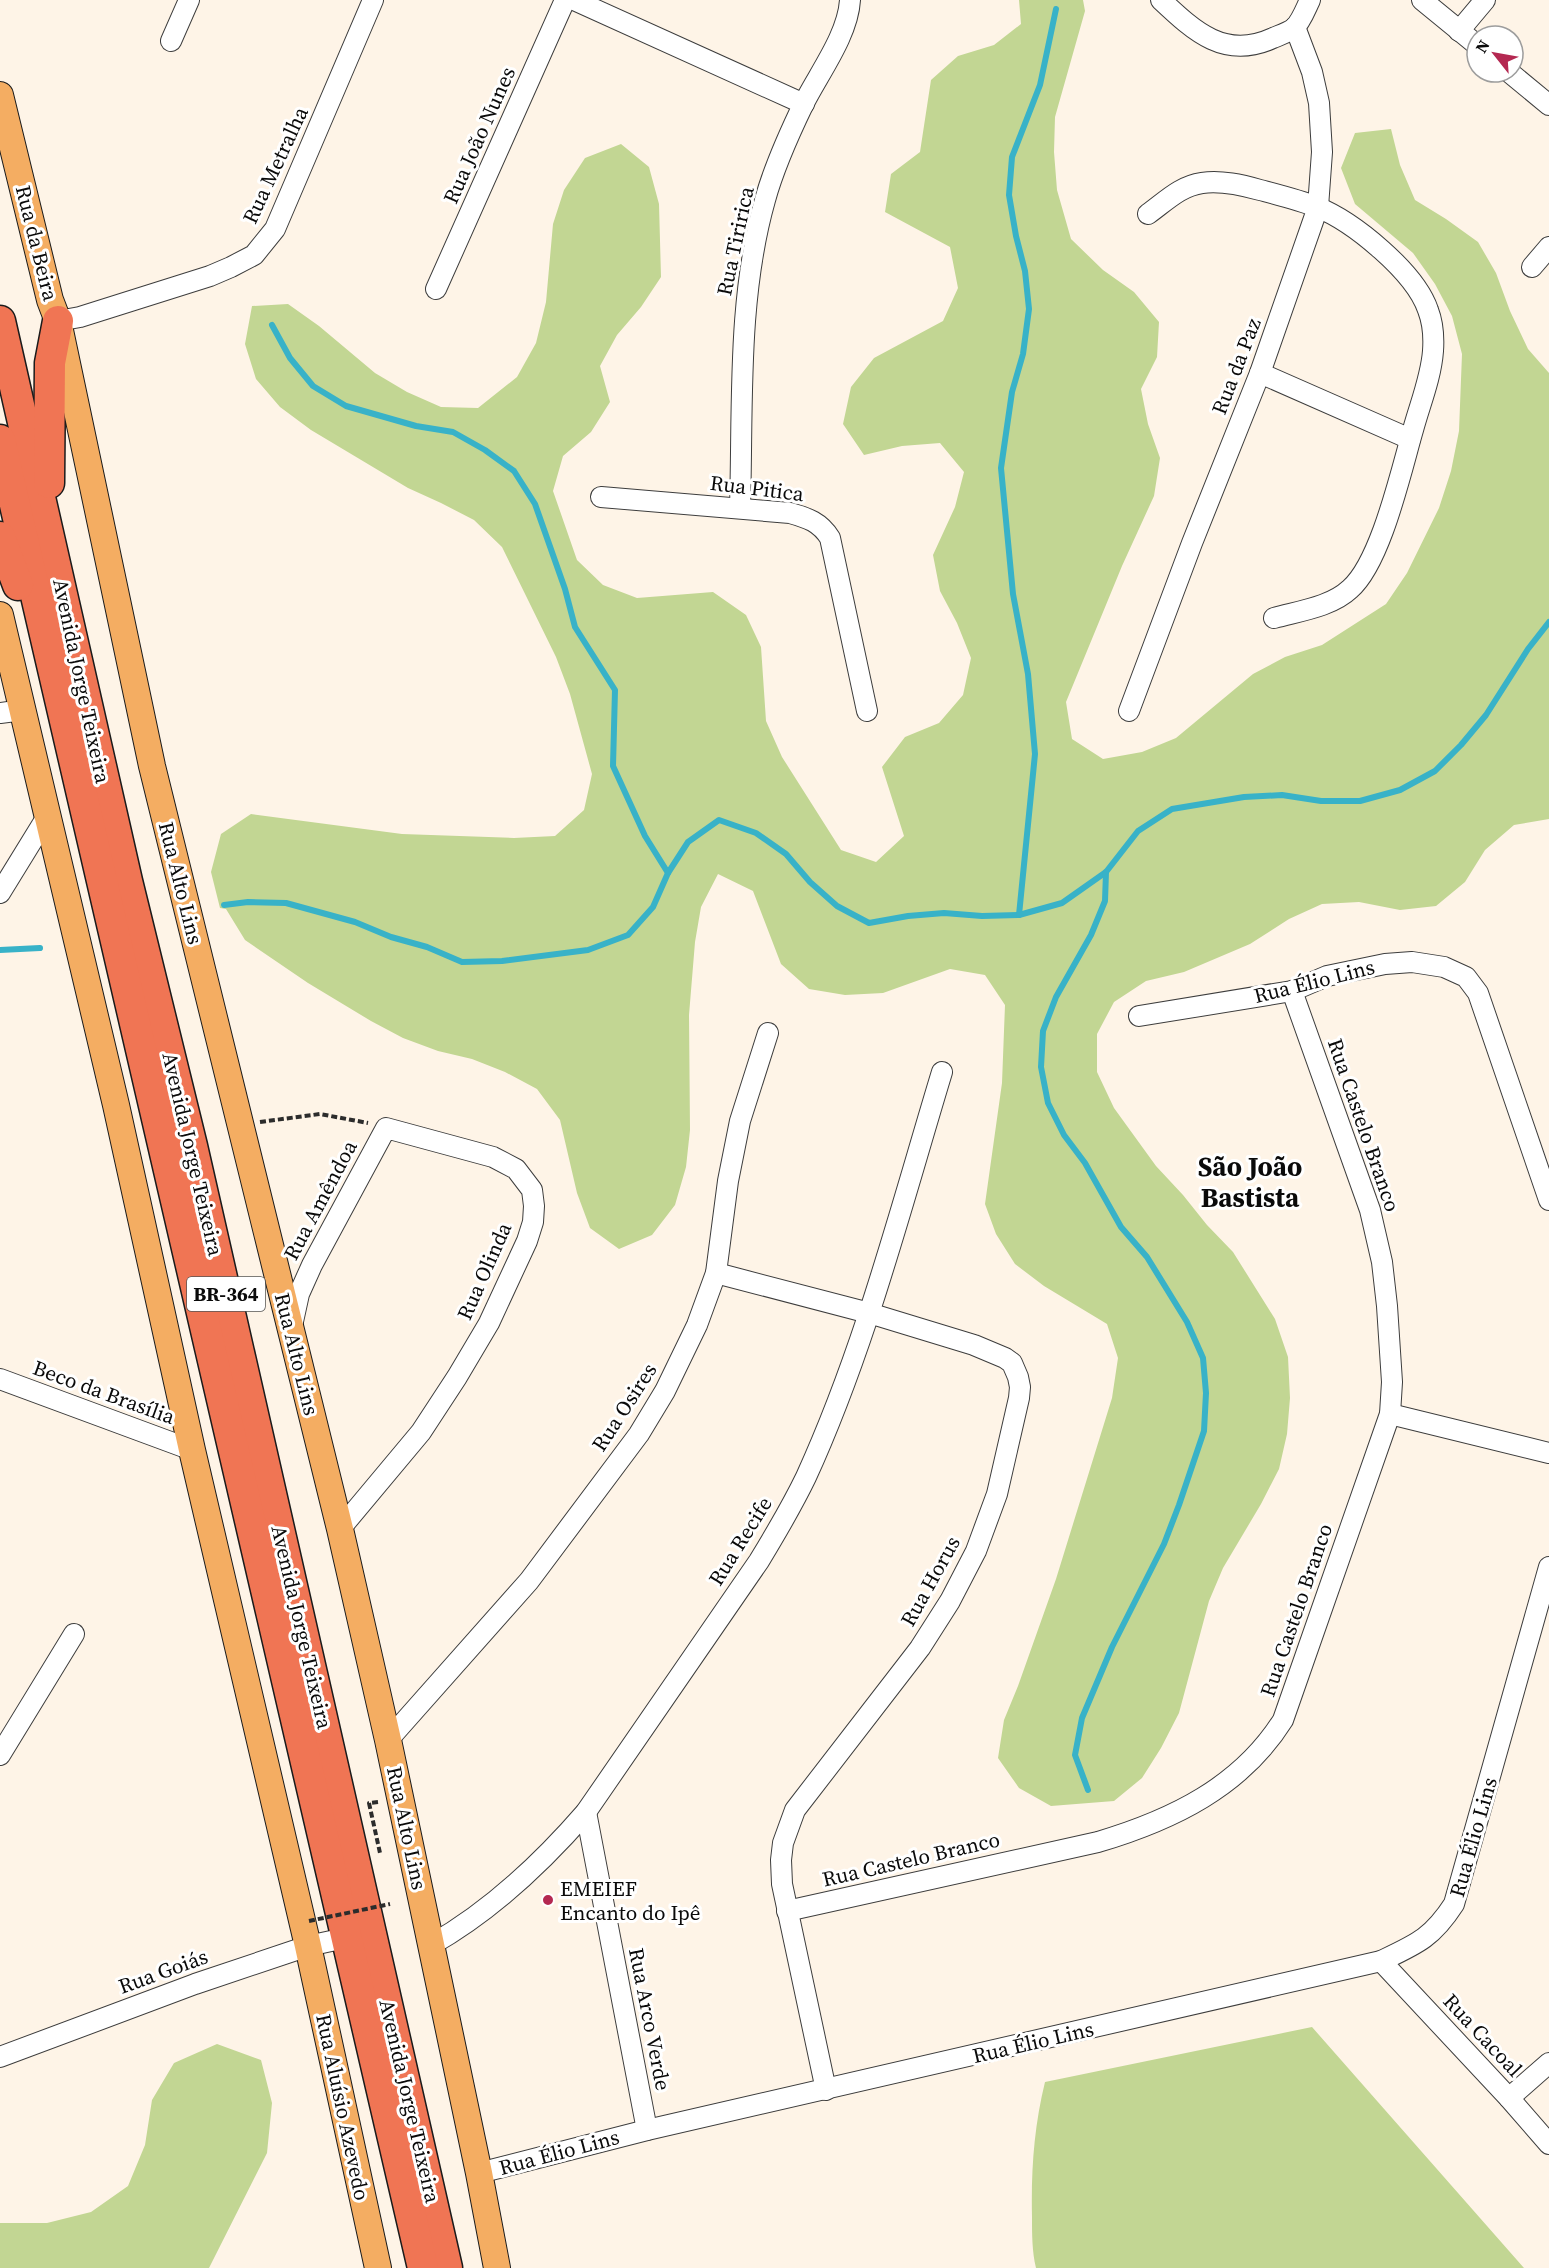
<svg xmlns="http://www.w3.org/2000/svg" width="1549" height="2268" font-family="'Source Serif 4',serif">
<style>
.forest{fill:#c2d693}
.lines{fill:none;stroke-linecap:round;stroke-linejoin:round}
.stream{stroke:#38b2c8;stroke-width:6}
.minor-casing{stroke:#3d3d3d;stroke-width:22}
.major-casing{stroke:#1b1b1b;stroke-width:28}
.highway-casing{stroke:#1b1b1b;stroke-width:33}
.path{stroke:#2c2c2c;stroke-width:4;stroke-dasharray:6 3;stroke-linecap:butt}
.minor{stroke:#fff;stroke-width:20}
.major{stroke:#f4ad62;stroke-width:26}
.highway{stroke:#f07554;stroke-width:30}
.path-bridge{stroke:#2c2c2c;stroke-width:4;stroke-dasharray:6 3;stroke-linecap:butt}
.poi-dot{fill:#b42851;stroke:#fff;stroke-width:2}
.labels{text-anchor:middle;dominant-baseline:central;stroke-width:6;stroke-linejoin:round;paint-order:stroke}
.shield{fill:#fff;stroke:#545454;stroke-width:1.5}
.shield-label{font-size:20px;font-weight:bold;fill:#0a0a0a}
.street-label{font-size:21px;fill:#0a0a0a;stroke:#fff}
.poi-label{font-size:21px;fill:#0a0a0a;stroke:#fff;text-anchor:start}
.district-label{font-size:27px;font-weight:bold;fill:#0a0a0a;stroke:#fff}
</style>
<rect width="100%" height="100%" fill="#fef4e7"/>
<g class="forest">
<polygon points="1019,0 1083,0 1085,11 1055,117 1054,152 1057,190 1071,239 1103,270 1134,292 1159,322 1157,357 1141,389 1148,424 1160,458 1154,496 1122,566 1066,702 1072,739 1103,759 1142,752 1176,738 1253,674 1285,657 1322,645 1386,604 1407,573 1439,508 1451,471 1459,431 1462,354 1452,316 1435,284 1413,253 1355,204 1341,168 1355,133 1391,129 1400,165 1415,200 1446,219 1478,242 1496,273 1510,311 1528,349 1549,373 1549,819 1514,825 1485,850 1465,882 1436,906 1400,910 1359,902 1322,904 1289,919 1250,944 1184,972 1146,981 1114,1002 1097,1034 1097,1072 1114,1108 1156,1166 1183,1195 1207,1225 1233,1252 1275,1319 1288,1357 1290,1398 1287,1434 1279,1469 1261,1504 1223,1568 1209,1601 1179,1713 1161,1748 1142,1778 1114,1801 1051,1806 1019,1788 998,1758 1004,1720 1018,1686 1056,1579 1112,1398 1118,1358 1107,1324 1044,1286 1015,1264 996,1234 985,1204 1002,1083 1005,1005 985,975 950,969 883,993 845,995 809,989 781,964 753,891 718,874 701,907 695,942 689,1015 690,1130 686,1167 675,1205 652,1235 619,1249 590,1228 577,1193 560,1120 537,1089 505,1072 472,1059 438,1051 403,1038 371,1021 308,983 245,940 226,909 220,908 211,872 221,834 251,814 402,834 514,838 555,836 584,810 592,774 570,694 556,657 502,547 474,520 441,503 408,488 311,430 280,407 256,379 245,344 252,306 288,304 319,326 375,373 407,392 441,407 478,408 517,377 536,343 546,302 553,224 564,190 585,158 621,144 649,167 659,204 661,277 641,307 617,335 600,366 610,402 591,432 563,456 553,491 577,560 603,585 637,598 713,592 746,615 761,647 766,721 782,757 841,850 876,862 904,836 882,767 905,737 939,723 963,695 971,658 957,623 940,591 933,555 955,507 964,472 940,443 902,446 864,455 843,424 851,387 874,358 943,321 958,288 950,247 885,212 891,174 920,152 931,80 958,56 994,45 1021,24"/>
<path d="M1312 2027 1524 2268H1036C1032 2252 1032 2233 1032 2217 1031 2170 1034 2127 1045 2082Z"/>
<polygon points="217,2044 261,2060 272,2103 267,2153 209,2268 0,2268 0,2223 47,2223 91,2212 128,2186 145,2145 152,2100 174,2063"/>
</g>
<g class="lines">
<g class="stream">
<polyline points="272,325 290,358 313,386 346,406 416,426 453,432 485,450 514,471 535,504 565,589 575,627 615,690 613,766 645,836 668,873"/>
<polyline points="224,905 248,902 286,903 355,922 391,937 427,947 462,962 502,961 588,950 628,935 653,907 668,873 688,842 719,820 756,833 786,854 810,882 837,906 869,923 908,916 944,913 982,916 1019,915 1062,903 1106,872 1138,831 1172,809 1244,797 1282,795 1321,801 1360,801 1400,790 1435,771 1461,745 1486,715 1528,649 1549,622"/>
<polyline points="1019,915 1035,754 1028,674 1013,594 1001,468 1012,392 1023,354 1029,309 1025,271 1016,236 1009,195 1012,157 1040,85 1056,9"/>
<polyline points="0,950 40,948"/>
<polyline points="1088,1790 1075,1755 1082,1718 1112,1647 1164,1544 1179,1505 1204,1431 1206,1393 1203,1358 1187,1322 1147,1257 1121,1227 1085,1163 1064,1135 1048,1103 1041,1067 1043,1031 1056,997 1091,935 1105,901 1106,872"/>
</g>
<g class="minor-casing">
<g id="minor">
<polyline points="574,0 804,104"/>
<path d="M1161 0C1195 32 1225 60 1273 38 1280 35 1289 32 1294 28 1301 22 1306 8 1310 0"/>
<polyline points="1422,0 1477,45"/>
<polyline points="1459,31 1485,0"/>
<polyline points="171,41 189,0"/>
<polyline points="1509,72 1549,105"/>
<path d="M1148 214C1165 202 1180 186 1202 183 1221 180 1242 185 1260 190 1279 195 1299 200 1317 207 1354 222 1415 272 1428 310 1433 323 1434 337 1433 351 1431 378 1420 404 1413 430 1401 471 1381 562 1350 589 1331 607 1299 611 1274 618"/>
<polyline points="1532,267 1549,247"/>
<polyline points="436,289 565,0"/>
<polyline points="58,321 80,317 210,276 231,267 254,255 275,229 373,0"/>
<polyline points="1260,373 1410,439"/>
<path d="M601 497 790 513C808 518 820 522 830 538L867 711"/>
<path d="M740 508C743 406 737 299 765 200 774 167 789 134 804 103 819 73 848 35 850 0"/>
<polyline points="1129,711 1192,543 1260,373 1318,207 1322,152 1319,103 1312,72 1295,27"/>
<polyline points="0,713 23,710"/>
<polyline points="0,893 48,815"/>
<polyline points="1139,1016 1292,991 1327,976 1385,964 1412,962 1444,967 1466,977 1478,993 1549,1200"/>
<polyline points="716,1273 869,1313 974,1345 1005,1358 1012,1363 1018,1377 1020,1387 1019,1398 997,1494 976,1551 950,1601 920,1648 795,1810 783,1843 781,1860 782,1884 826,2090"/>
<polyline points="292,1326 299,1294 312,1265 386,1128 493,1157 516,1169 532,1190 534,1206 533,1222 527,1241 489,1323 457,1377 421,1432 340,1529"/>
<polyline points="0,1379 192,1450"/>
<polyline points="1390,1414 1549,1453"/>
<polyline points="388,1740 529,1581 639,1434 665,1391 697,1325 716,1273 728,1181 740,1121 768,1033"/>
<polyline points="0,1755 74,1634"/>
<polyline points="586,1812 647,2130"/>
<path d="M787 1911 1098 1842C1172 1820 1241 1787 1283 1720L1390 1414 1392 1382 1387 1306 1382 1262 1370 1210 1292 991"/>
<path d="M431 1945C491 1911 541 1864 586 1812L759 1561C776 1533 792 1506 806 1477 865 1348 901 1207 942 1072"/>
<polyline points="1381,1961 1509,2098 1549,2144"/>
<polyline points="0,2057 195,1984 308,1946 345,1938"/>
<polyline points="1509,2098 1549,2063"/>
<path d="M479 2173 647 2130 1381 1961C1417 1944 1432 1938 1454 1904L1549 1567"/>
</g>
</g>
<g class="major-casing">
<g id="major">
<polyline points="0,95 50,300 58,321 152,766 340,1529 388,1740 479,2173 497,2268"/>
<polyline points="0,615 116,1105 192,1450 308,1946 378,2268"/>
</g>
</g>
<g class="highway-casing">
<g id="highway">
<polyline points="0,321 127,881 192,1146 447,2268"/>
<polyline points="0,440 423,2268"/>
<polyline points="49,483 50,363 58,321"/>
<polyline points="0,537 18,585"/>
</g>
</g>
<g class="path">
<polyline points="260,1122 320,1114 368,1123"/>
<polyline points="378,1802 369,1803 380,1853"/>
</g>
<use href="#minor" class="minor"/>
<use href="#major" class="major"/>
<use href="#highway" class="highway"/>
<polyline class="path-bridge" points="309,1921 390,1904"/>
</g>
<circle class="poi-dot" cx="548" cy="1900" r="6"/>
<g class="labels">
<rect class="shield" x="187" y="1277" width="78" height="34" rx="4.5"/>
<g class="shield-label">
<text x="226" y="1294">BR-364</text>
</g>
<g class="street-label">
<text transform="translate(479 135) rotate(-66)">Rua João Nunes</text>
<text transform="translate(275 165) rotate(-65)">Rua Metralha</text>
<text transform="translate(735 241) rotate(-78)">Rua Tiririca</text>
<text transform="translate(37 243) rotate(76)">Rua da Beira</text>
<text transform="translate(1236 366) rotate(-69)">Rua da Paz</text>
<text transform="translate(757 488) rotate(7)">Rua Pitica</text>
<text transform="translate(82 681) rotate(78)">Avenida Jorge Teixeira</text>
<text transform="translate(181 883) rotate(76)">Rua Alto Lins</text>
<text transform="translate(1314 981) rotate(-14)">Rua Élio Lins</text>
<text transform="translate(1364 1125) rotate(71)">Rua Castelo Branco</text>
<text transform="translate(193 1154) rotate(77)">Avenida Jorge Teixeira</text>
<text transform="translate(320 1200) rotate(-62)">Rua Amêndoa</text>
<text transform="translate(484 1271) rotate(-66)">Rua Olinda</text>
<text transform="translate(297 1354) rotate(76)">Rua Alto Lins</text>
<text transform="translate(104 1392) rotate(20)">Beco da Brasília</text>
<text transform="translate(624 1407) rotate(-57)">Rua Osires</text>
<text transform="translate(740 1541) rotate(-58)">Rua Recife</text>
<text transform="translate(930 1581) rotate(-61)">Rua Horus</text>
<text transform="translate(1296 1610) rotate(-71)">Rua Castelo Branco</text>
<text transform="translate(302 1627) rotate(77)">Avenida Jorge Teixeira</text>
<text transform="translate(407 1828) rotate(78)">Rua Alto Lins</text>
<text transform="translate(1473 1837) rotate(-74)">Rua Élio Lins</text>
<text transform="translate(911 1859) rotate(-13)">Rua Castelo Branco</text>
<text transform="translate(163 1971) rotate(-20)">Rua Goiás</text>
<text transform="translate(650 2019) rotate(79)">Rua Arco Verde</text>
<text transform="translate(1483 2035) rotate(47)">Rua Cacoal</text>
<text transform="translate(1033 2042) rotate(-13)">Rua Élio Lins</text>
<text transform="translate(410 2101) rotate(77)">Avenida Jorge Teixeira</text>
<text transform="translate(343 2107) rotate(78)">Rua Aluísio Azevedo</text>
<text transform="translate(559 2152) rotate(-15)">Rua Élio Lins</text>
</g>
<g class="poi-label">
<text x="560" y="1888">EMEIEF<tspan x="560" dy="24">Encanto do Ipê</tspan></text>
</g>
<g class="district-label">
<text x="1250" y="1166">São João<tspan x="1250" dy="31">Bastista</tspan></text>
</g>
</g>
<g transform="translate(1495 54) rotate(301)"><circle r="28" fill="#ffffff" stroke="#9d9d9d" stroke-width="1.5"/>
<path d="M0-4.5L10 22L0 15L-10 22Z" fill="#b42851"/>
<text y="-9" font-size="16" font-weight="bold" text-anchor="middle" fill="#0a0a0a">N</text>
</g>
</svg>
